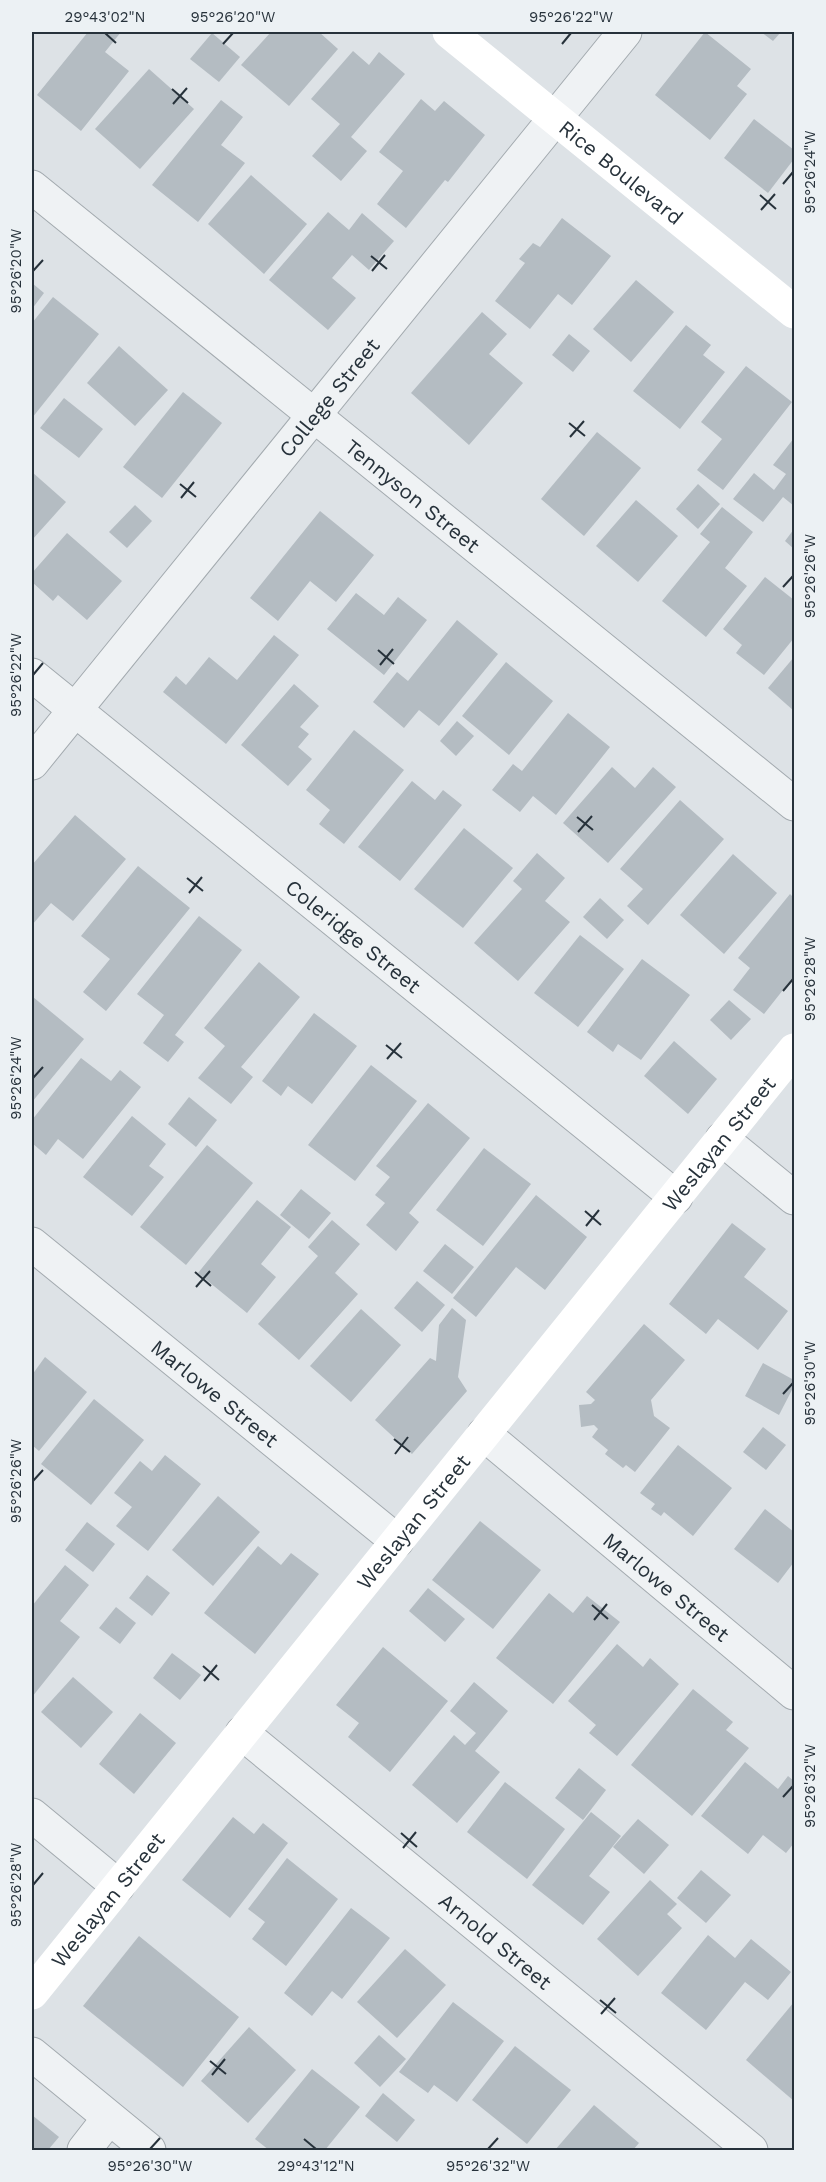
<svg xmlns="http://www.w3.org/2000/svg" width="826" height="2182" font-family="'Work Sans',sans-serif">
<style>
.building{fill:#b4bcc2}
.lines{fill:none;stroke-linecap:round;stroke-linejoin:round}
.street-casing{stroke:#a3aaaf;stroke-width:35}
.street{stroke:#eff2f4;stroke-width:33}
.secondary{stroke:#fff;stroke-width:33}
.ticks{fill:none;stroke:#27323b;stroke-width:2}
.labels{text-anchor:middle;dominant-baseline:central;stroke-width:4.5;stroke-linejoin:round;paint-order:stroke}
.street-label{font-size:21px;fill:#27323b;stroke:#ecf1f4}
.neatline{fill:none;stroke:#27323b;stroke-width:2}
.ticks-label{font-size:15px;text-anchor:middle;fill:#27323b}
</style>
<rect width="100%" height="100%" fill="#dde2e6"/>
<g class="building">
<polygon points="88,32 121,32 105,52 129,71 81,131 37,95"/>
<polygon points="271,32 319,32 338,49 289,106 241,65"/>
<polygon points="705,32 751,69 737,86 747,94 710,140 655,95"/>
<polygon points="761,32 781,32 773,41"/>
<polygon points="212,33 240,57 219,82 190,59"/>
<polygon points="353,51 369,65 379,52 405,74 351,137 367,151 341,181 312,156 340,124 311,99"/>
<polygon points="149,69 194,109 140,169 95,129"/>
<polygon points="421,99 435,111 444,101 485,135 448,182 445,180 406,228 377,204 403,171 379,152"/>
<polygon points="221,100 243,117 221,145 245,163 198,222 152,185"/>
<polygon points="754,119 794,150 794,159 768,193 724,158"/>
<polygon points="251,175 307,224 264,274 208,224"/>
<polygon points="328,212 349,230 362,213 394,241 369,270 352,255 332,278 356,298 328,330 269,280"/>
<polygon points="562,218 611,256 572,305 558,294 530,329 495,301 525,263 519,259 533,243 540,247"/>
<polygon points="636,280 674,312 631,362 593,329"/>
<polygon points="32,283 44,293 32,309"/>
<polygon points="53,297 99,334 32,418 32,323"/>
<polygon points="482,312 507,334 489,354 523,383 469,445 411,393"/>
<polygon points="686,325 711,345 703,355 725,372 680,429 633,391"/>
<polygon points="569,334 590,351 573,372 552,355"/>
<polygon points="119,346 168,390 135,426 87,383"/>
<polygon points="746,366 792,402 723,490 697,470 722,439 701,422"/>
<polygon points="183,392 222,423 162,498 123,467"/>
<polygon points="64,398 103,429 79,458 40,428"/>
<polygon points="597,432 641,468 584,536 541,499"/>
<polygon points="794,438 794,506 783,497 763,522 733,499 754,473 774,490 786,474 773,465"/>
<polygon points="32,472 66,502 32,540"/>
<polygon points="698,484 720,504 698,529 676,509"/>
<polygon points="636,500 678,536 638,582 596,546"/>
<polygon points="135,505 152,521 127,548 109,532"/>
<polygon points="722,507 753,532 725,568 747,586 706,637 662,601 710,542 700,534"/>
<polygon points="320,511 374,555 336,602 310,581 278,621 250,598"/>
<polygon points="794,529 794,549 785,541"/>
<polygon points="67,533 122,581 87,620 58,595 53,601 32,582 32,573"/>
<polygon points="765,577 794,600 794,638 764,675 736,653 742,645 723,629"/>
<polygon points="356,593 384,615 398,597 427,620 384,675 327,629"/>
<polygon points="457,620 498,654 439,726 419,710 404,728 373,702 397,672 408,681"/>
<polygon points="274,635 299,655 226,744 163,692 176,676 186,685 209,657 237,680"/>
<polygon points="794,657 794,711 768,688"/>
<polygon points="506,662 553,701 509,755 462,716"/>
<polygon points="294,684 319,706 300,727 309,734 298,747 312,759 288,786 241,745"/>
<polygon points="568,713 610,747 556,815 533,796 520,812 492,790 513,764 522,771"/>
<polygon points="457,721 474,736 456,756 440,741"/>
<polygon points="354,730 404,770 344,844 319,824 330,810 306,790"/>
<polygon points="612,767 635,788 653,767 676,787 608,863 563,823"/>
<polygon points="412,781 435,800 443,790 462,805 400,881 358,847"/>
<polygon points="680,800 724,839 648,925 627,906 643,889 620,869"/>
<polygon points="75,815 126,859 73,921 51,903 32,925 32,865"/>
<polygon points="464,828 513,868 463,928 414,889"/>
<polygon points="537,853 565,878 545,901 570,922 518,981 474,943 522,889 513,881"/>
<polygon points="733,854 777,893 724,954 680,915"/>
<polygon points="138,866 190,908 106,1011 83,992 110,959 81,936"/>
<polygon points="790,894 794,898 794,976 764,1014 733,990 750,968 738,958"/>
<polygon points="600,898 624,920 607,939 583,917"/>
<polygon points="199,916 242,950 175,1035 184,1042 168,1062 143,1043 164,1015 137,994"/>
<polygon points="580,935 624,969 578,1027 534,993"/>
<polygon points="642,959 690,995 641,1060 618,1044 613,1052 587,1032"/>
<polygon points="259,962 300,997 241,1067 253,1077 231,1104 198,1078 225,1046 204,1028"/>
<polygon points="33,997 84,1039 32,1102 32,998"/>
<polygon points="729,1000 751,1019 731,1040 710,1020"/>
<polygon points="314,1013 357,1046 312,1104 288,1086 281,1096 262,1081"/>
<polygon points="674,1041 717,1079 688,1114 644,1076"/>
<polygon points="81,1058 111,1081 120,1070 141,1087 83,1159 58,1139 46,1155 32,1143 32,1120"/>
<polygon points="371,1065 417,1101 355,1181 308,1145"/>
<polygon points="189,1097 217,1120 196,1147 168,1124"/>
<polygon points="428,1103 470,1138 409,1213 419,1222 396,1251 366,1225 385,1203 375,1195 390,1177 376,1166"/>
<polygon points="132,1116 166,1144 149,1166 164,1177 132,1216 83,1177"/>
<polygon points="207,1145 253,1183 186,1265 140,1227"/>
<polygon points="484,1148 531,1184 483,1246 436,1210"/>
<polygon points="301,1189 331,1213 309,1239 280,1215"/>
<polygon points="536,1195 587,1237 545,1290 516,1267 476,1317 453,1298"/>
<polygon points="257,1200 291,1227 261,1264 276,1277 247,1313 198,1273"/>
<polygon points="332,1220 360,1244 335,1273 358,1294 299,1360 258,1324 318,1256 308,1247"/>
<polygon points="732,1223 766,1249 744,1277 788,1311 758,1350 718,1319 706,1334 669,1304"/>
<polygon points="445,1244 474,1267 452,1294 423,1271"/>
<polygon points="417,1281 445,1305 422,1332 394,1308"/>
<polygon points="452,1308 466,1320 458,1377 467,1391 412,1454 375,1420 430,1358 436,1361 439,1325"/>
<polygon points="361,1309 401,1345 351,1402 310,1366"/>
<polygon points="644,1324 685,1360 651,1400 654,1416 670,1428 635,1472 626,1465 623,1468 605,1454 608,1450 592,1437 598,1429 594,1425 581,1427 579,1405 591,1404 595,1400 586,1392"/>
<polygon points="45,1357 87,1392 39,1451 32,1445 32,1375"/>
<polygon points="763,1363 794,1380 794,1386 779,1415 745,1396"/>
<polygon points="94,1399 144,1440 91,1505 41,1464"/>
<polygon points="763,1427 786,1445 766,1470 743,1452"/>
<polygon points="678,1445 732,1488 693,1536 664,1512 661,1516 651,1509 655,1504 640,1493"/>
<polygon points="165,1455 201,1484 148,1551 116,1526 132,1507 114,1493 140,1461 152,1471"/>
<polygon points="218,1496 260,1532 213,1586 172,1550"/>
<polygon points="765,1509 794,1532 794,1562 778,1583 734,1549"/>
<polygon points="480,1521 541,1570 493,1629 432,1580"/>
<polygon points="87,1522 115,1544 93,1572 65,1550"/>
<polygon points="258,1546 281,1565 291,1553 319,1574 255,1654 204,1613"/>
<polygon points="65,1565 89,1585 60,1621 80,1637 32,1697 32,1606"/>
<polygon points="147,1575 170,1593 152,1616 129,1598"/>
<polygon points="428,1588 465,1619 445,1642 409,1611"/>
<polygon points="549,1593 573,1613 587,1596 620,1622 553,1704 496,1658"/>
<polygon points="116,1607 136,1623 120,1644 99,1628"/>
<polygon points="617,1644 643,1667 650,1658 679,1684 617,1756 589,1733 596,1725 568,1701"/>
<polygon points="383,1647 448,1701 390,1772 348,1737 359,1723 336,1705"/>
<polygon points="172,1653 201,1675 180,1700 153,1678"/>
<polygon points="73,1677 113,1712 81,1748 41,1712"/>
<polygon points="474,1682 508,1711 475,1751 500,1772 457,1823 412,1785 454,1735 465,1745 476,1733 450,1711"/>
<polygon points="693,1689 733,1722 726,1730 749,1748 692,1816 631,1765"/>
<polygon points="140,1713 176,1743 134,1794 99,1764"/>
<polygon points="745,1762 778,1789 788,1776 794,1781 794,1843 786,1853 763,1835 748,1854 701,1816"/>
<polygon points="579,1768 606,1790 583,1820 555,1798"/>
<polygon points="505,1782 565,1829 527,1879 467,1832"/>
<polygon points="591,1812 621,1836 589,1876 610,1892 583,1925 532,1885"/>
<polygon points="233,1817 254,1834 263,1823 288,1843 230,1918 182,1880"/>
<polygon points="638,1819 669,1845 644,1874 613,1847"/>
<polygon points="287,1858 338,1899 286,1966 252,1939 265,1922 248,1909"/>
<polygon points="701,1870 731,1895 706,1923 677,1898"/>
<polygon points="650,1880 677,1904 667,1914 682,1928 638,1976 597,1939"/>
<polygon points="351,1908 390,1938 342,1999 332,1991 312,2016 284,1993"/>
<polygon points="708,1935 735,1958 751,1939 791,1972 768,2000 745,1982 706,2030 661,1993"/>
<polygon points="139,1936 239,2017 183,2087 83,2006"/>
<polygon points="405,1949 446,1985 397,2038 357,2002"/>
<polygon points="453,2002 504,2041 457,2102 434,2085 428,2093 399,2072"/>
<polygon points="794,2002 794,2101 746,2060"/>
<polygon points="249,2027 296,2070 248,2123 201,2081"/>
<polygon points="379,2035 406,2059 380,2087 354,2063"/>
<polygon points="515,2046 571,2090 527,2144 472,2100"/>
<polygon points="312,2069 360,2107 325,2150 269,2150 255,2139"/>
<polygon points="383,2093 415,2120 397,2142 365,2116"/>
<polygon points="594,2105 639,2143 633,2150 555,2150"/>
<polygon points="32,2115 59,2137 48,2150 32,2150"/>
</g>
<g class="lines">
<g class="street-casing">
<g id="street">
<path id="s1" d="M32 187 794 804"/>
<path id="s2" d="M32 675 676 1197"/>
<path id="s3" d="M32 763 625 32"/>
<polyline points="722,1139 794,1198"/>
<path id="s4" d="M32 1244 397 1541"/>
<path id="s5" d="M484 1434 794 1693"/>
<path id="s6" d="M242 1733 751 2150"/>
<polyline points="32,1815 118,1886"/>
<polyline points="32,2054 149,2150"/>
<polyline points="84,2150 109,2118"/>
</g>
</g>
<use href="#street" class="street"/>
<g class="secondary">
<path id="s7" d="M449 32 794 312"/>
<path id="s8" d="M32 1993 794 1050"/>
</g>
</g>
<path class="ticks" d="M105 33 116 43M223 44 233 33M562 44 571 33M172 89 188 103M173 104 187 88M783 184 793 172M760 195 776 209M761 210 775 194M371 256 387 269M33 271 43 260M372 271 385 255M569 423 585 436M570 437 584 421M180 484 196 497M181 498 194 482M783 587 793 576M378 650 394 664M380 665 393 649M33 675 43 663M577 817 593 830M578 832 592 816M187 878 203 891M189 893 202 877M783 991 793 979M386 1045 402 1058M387 1059 401 1043M33 1078 43 1067M585 1211 601 1225M586 1226 599 1210M195 1272 211 1286M196 1287 210 1271M783 1394 793 1383M394 1439 410 1452M395 1454 408 1437M33 1481 43 1470M592 1605 608 1619M594 1620 607 1604M203 1666 219 1680M204 1681 217 1665M783 1797 793 1786M401 1833 417 1847M403 1848 416 1832M33 1885 43 1873M600 2000 616 2013M601 2014 615 1998M210 2061 226 2074M212 2075 225 2059M304 2139 316 2149M150 2149 160 2138M488 2149 498 2138"/>
<g class="labels">
<g class="street-label">
<text stroke="none"><textPath href="#s7" startOffset="222">Rice Boulevard</textPath></text>
<text stroke="none"><textPath href="#s3" startOffset="471">College Street</textPath></text>
<text stroke="none"><textPath href="#s1" startOffset="490">Tennyson Street</textPath></text>
<text stroke="none"><textPath href="#s2" startOffset="414">Coleridge Street</textPath></text>
<text stroke="none"><textPath href="#s8" startOffset="1092">Weslayan Street</textPath></text>
<text stroke="none"><textPath href="#s4" startOffset="236">Marlowe Street</textPath></text>
<text stroke="none"><textPath href="#s8" startOffset="606">Weslayan Street</textPath></text>
<text stroke="none"><textPath href="#s5" startOffset="238">Marlowe Street</textPath></text>
<text stroke="none"><textPath href="#s8" startOffset="120">Weslayan Street</textPath></text>
<text stroke="none"><textPath href="#s6" startOffset="328">Arnold Street</textPath></text>
</g>
</g>
<rect width="826" height="2182" fill="none" stroke="#ecf1f4" stroke-width="66"/>
<rect x="33" y="33" width="760" height="2116" class="neatline"/>
<g class="ticks-label">
<text x="105" y="22">29°43'02"N</text>
<text x="233" y="22">95°26'20"W</text>
<text x="571" y="22">95°26'22"W</text>
<text transform="translate(810 172) rotate(-90)" y="5">95°26'24"W</text>
<text transform="translate(16 271) rotate(-90)" y="5">95°26'20"W</text>
<text transform="translate(810 576) rotate(-90)" y="5">95°26'26"W</text>
<text transform="translate(16 675) rotate(-90)" y="5">95°26'22"W</text>
<text transform="translate(810 979) rotate(-90)" y="5">95°26'28"W</text>
<text transform="translate(16 1078) rotate(-90)" y="5">95°26'24"W</text>
<text transform="translate(810 1383) rotate(-90)" y="5">95°26'30"W</text>
<text transform="translate(16 1481) rotate(-90)" y="5">95°26'26"W</text>
<text transform="translate(810 1786) rotate(-90)" y="5">95°26'32"W</text>
<text transform="translate(16 1885) rotate(-90)" y="5">95°26'28"W</text>
<text x="150" y="2171">95°26'30"W</text>
<text x="316" y="2171">29°43'12"N</text>
<text x="488" y="2171">95°26'32"W</text>
</g>
</svg>
